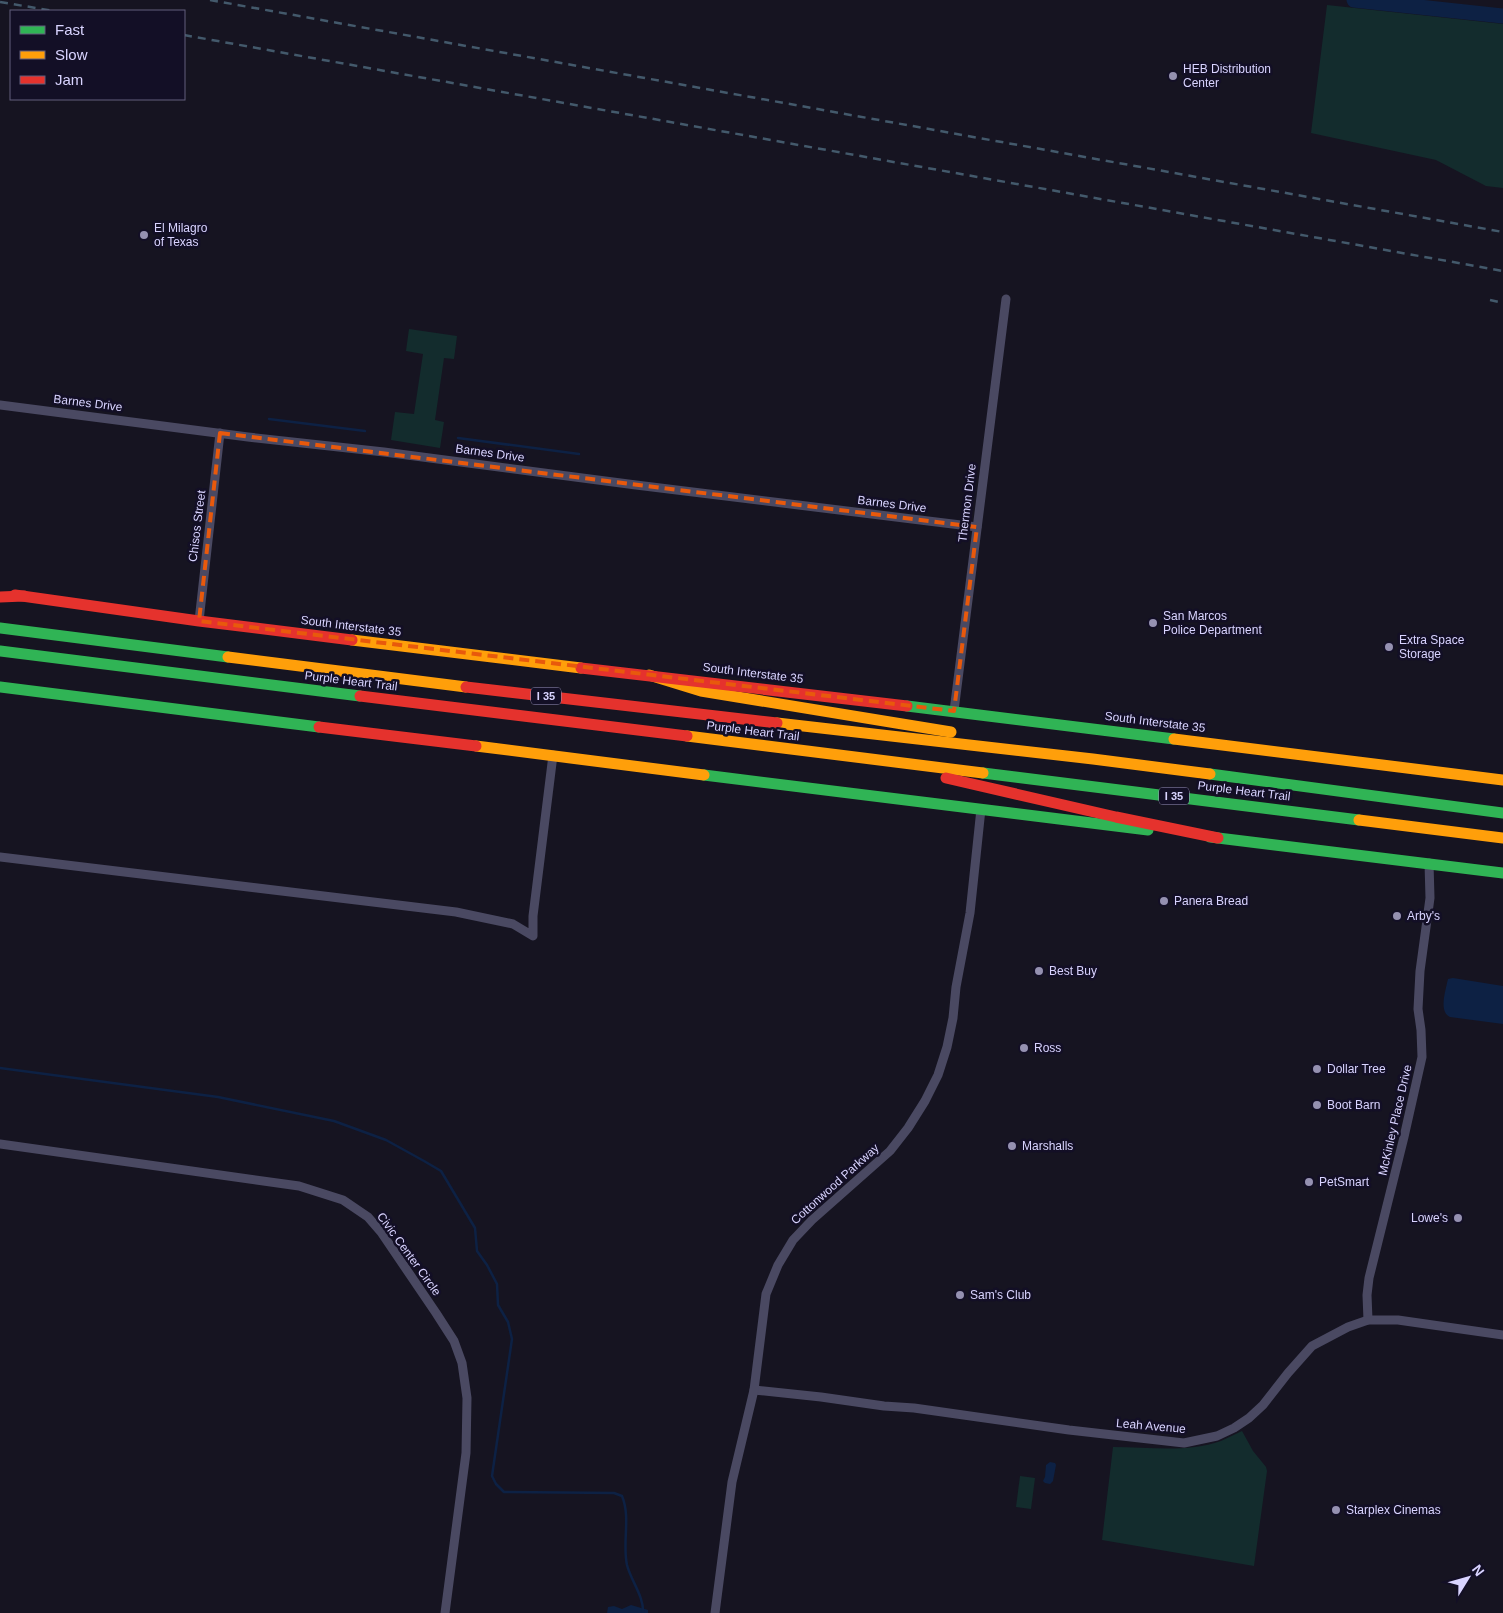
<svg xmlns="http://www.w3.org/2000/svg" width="1503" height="1613" font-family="Helvetica,sans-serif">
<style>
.green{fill:#132c2d}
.water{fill:#0d2144}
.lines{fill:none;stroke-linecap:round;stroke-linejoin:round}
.stream{stroke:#0d2144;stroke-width:2.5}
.river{stroke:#0d2144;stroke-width:15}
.street{stroke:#4a4962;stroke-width:9}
.fast{stroke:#30b455;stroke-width:11}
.slow{stroke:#ff9f0a;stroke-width:11}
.jam{stroke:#e5322d;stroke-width:11}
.rail{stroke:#43596b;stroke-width:2.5;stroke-dasharray:8 6;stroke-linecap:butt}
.marked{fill:none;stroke:#e8590c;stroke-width:4;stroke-dasharray:10 6;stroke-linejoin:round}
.poi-dot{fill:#9591b1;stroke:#130f26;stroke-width:2}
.labels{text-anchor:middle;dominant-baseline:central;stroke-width:5;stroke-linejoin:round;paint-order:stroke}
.shield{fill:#130f26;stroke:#9e99be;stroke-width:1}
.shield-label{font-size:11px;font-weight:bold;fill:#d9d4ff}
.poi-label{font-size:12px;fill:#d9d4ff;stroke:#130f26;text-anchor:start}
.street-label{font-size:12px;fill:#d9d4ff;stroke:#130f26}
</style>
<rect width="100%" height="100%" fill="#161421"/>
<g class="green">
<polygon points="1327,5 1503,24 1503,188 1486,186 1436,160 1311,133"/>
<polygon points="409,329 457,336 454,359 444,358 435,420 444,422 440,448 391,440 395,412 414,414 423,354 406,351"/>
<path d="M1242 1431 1253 1451 1266 1467 1267 1471 1254 1566 1102 1540 1113 1447C1149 1447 1187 1453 1221 1441 1228 1438 1235 1434 1242 1431Z"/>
<polygon points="1020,1476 1035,1478 1031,1509 1016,1507"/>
</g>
<g class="water">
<path d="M1453 978 1503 986V1024L1450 1017C1439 1012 1445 993 1447 983L1448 979Z"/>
<polygon points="1050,1462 1055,1463 1056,1465 1053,1481 1050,1484 1045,1483 1043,1481 1045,1477 1046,1465"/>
<polygon points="631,1605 648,1610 648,1613 607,1613 608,1607 614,1606 622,1609"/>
</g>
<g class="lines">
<g class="stream">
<polyline points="269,419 365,431"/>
<polyline points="458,438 579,454"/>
<path d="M0 1068 218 1097 334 1121 386 1140 424 1161 441 1171 475 1228 477 1251 487 1265 497 1284 498 1305 508 1322 512 1339 492 1476 496 1484 504 1492 614 1493 622 1496C631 1518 622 1542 627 1565 631 1581 644 1596 643 1613"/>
</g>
<polyline class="river" points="1354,0 1503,16"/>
<g class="street">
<polyline points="0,405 248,437 384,452 636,485 977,527"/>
<polyline points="199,621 220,433"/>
<polyline points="954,711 1006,299"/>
<polyline points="0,857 456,912 513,924 533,936 533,916 553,755"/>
<polyline points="0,1144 299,1186 343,1200 368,1217 381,1232 436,1313 454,1341 462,1363 467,1398 466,1453 445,1613"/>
<polyline points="1368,1320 1367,1295 1369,1278 1404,1137 1422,1057 1421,1030 1418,1009 1420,971 1430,898 1429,863"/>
<polyline points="754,1390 821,1397 884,1406 914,1408 1069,1430 1184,1443 1217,1436 1234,1428 1249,1418 1263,1405 1288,1373 1312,1346 1348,1327 1368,1320 1398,1320 1503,1335"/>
<polyline points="715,1613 732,1482 754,1390 766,1294 778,1265 793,1240 812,1220 890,1151 908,1128 925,1101 938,1075 947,1047 953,1018 956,987 970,913 981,809"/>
</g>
<g class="fast">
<polyline points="0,628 228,657"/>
<polyline points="0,651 360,696"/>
<polyline points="0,687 319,727"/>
<polyline points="907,706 1174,739"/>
<polyline points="983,773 1359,820"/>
<polyline points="1210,774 1503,813"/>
<polyline points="704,775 1148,830"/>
<polyline points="1210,837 1503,873"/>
</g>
<g class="slow">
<polyline points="352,640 581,668"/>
<polyline points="228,657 466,687"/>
<polyline points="649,675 701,691 951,732"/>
<polyline points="777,723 1093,759 1210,774"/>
<polyline points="687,736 983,773"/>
<polyline points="1174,739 1503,780"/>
<polyline points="476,746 704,775"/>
<polyline points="1359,820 1503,838"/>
</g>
<g class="jam">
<polyline points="15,595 199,621 352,640"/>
<polyline points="0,597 24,596"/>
<polyline points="581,668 907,706"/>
<polyline points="466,687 777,723"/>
<polyline points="360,696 687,736"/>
<polyline points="319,727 476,746"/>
<polyline points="946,778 1116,817 1218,838"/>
</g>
<g class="rail">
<polyline points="210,0 1503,232"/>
<polyline points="0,2 54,11"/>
<polyline points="184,35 1503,271"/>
<polyline points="1490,300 1503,303"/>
</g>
</g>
<path class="marked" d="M220 433 977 527 954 711 199 621Z"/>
<g class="poi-dot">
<circle cx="1173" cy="76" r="5"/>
<circle cx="144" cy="235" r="5"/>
<circle cx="1153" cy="623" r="5"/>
<circle cx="1389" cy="647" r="5"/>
<circle cx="1164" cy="901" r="5"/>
<circle cx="1397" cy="916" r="5"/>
<circle cx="1039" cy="971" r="5"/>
<circle cx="1024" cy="1048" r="5"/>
<circle cx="1317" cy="1069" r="5"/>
<circle cx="1317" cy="1105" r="5"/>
<circle cx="1012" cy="1146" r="5"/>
<circle cx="1309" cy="1182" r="5"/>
<circle cx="1458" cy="1218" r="5"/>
<circle cx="960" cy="1295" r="5"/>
<circle cx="1336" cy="1510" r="5"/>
</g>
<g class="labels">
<g class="shield">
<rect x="531" y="687.5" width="30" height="17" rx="4"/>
<rect x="1159" y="787.5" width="30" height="17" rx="4"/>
</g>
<g class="shield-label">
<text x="546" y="696">I 35</text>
<text x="1174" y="796">I 35</text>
</g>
<g class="poi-label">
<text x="1183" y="69">HEB Distribution<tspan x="1183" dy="14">Center</tspan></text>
<text x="154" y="228">El Milagro<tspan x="154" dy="14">of Texas</tspan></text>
<text x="1163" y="616">San Marcos<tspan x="1163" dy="14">Police Department</tspan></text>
<text x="1399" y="640">Extra Space<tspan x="1399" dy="14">Storage</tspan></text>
<text x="1174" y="901">Panera Bread</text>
<text x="1407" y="916">Arby's</text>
<text x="1049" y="971">Best Buy</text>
<text x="1034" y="1048">Ross</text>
<text x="1327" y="1069">Dollar Tree</text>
<text x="1327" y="1105">Boot Barn</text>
<text x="1022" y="1146">Marshalls</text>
<text x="1319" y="1182">PetSmart</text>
<text x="1448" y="1218" text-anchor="end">Lowe's</text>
<text x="970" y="1295">Sam's Club</text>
<text x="1346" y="1510">Starplex Cinemas</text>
</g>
<g class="street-label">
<text transform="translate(88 403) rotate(7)">Barnes Drive</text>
<text transform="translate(490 453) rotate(8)">Barnes Drive</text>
<text transform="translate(967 503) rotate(-83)">Thermon Drive</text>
<text transform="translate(892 504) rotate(7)">Barnes Drive</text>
<text transform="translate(197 526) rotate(-83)">Chisos Street</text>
<text transform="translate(351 626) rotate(7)">South Interstate 35</text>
<text transform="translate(753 673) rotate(7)">South Interstate 35</text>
<text transform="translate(351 681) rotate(7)">Purple Heart Trail</text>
<text transform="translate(1155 722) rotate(7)">South Interstate 35</text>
<text transform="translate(753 731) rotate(7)">Purple Heart Trail</text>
<text transform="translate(1244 791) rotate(7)">Purple Heart Trail</text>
<text transform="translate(1395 1120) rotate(-77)">McKinley Place Drive</text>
<text transform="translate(835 1184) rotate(-42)">Cottonwood Parkway</text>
<text transform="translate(409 1254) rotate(54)">Civic Center Circle</text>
<text transform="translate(1151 1426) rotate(5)">Leah Avenue</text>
</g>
</g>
<rect x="10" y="10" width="175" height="90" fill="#130f26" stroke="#625e7d"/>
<rect x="20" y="26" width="25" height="8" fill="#30b455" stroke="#625e7d"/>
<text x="55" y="35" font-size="15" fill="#d9d4ff">Fast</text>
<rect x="20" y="51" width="25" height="8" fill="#ff9f0a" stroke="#625e7d"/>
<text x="55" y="60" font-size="15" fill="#d9d4ff">Slow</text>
<rect x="20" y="76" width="25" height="8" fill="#e5322d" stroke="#625e7d"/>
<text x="55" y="85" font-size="15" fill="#d9d4ff">Jam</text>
<g transform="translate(1468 1578) rotate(53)" stroke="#130f26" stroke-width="4" paint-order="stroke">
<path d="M0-4L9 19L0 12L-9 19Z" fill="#d9d4ff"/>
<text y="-8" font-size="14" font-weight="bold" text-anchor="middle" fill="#d9d4ff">N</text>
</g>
</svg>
